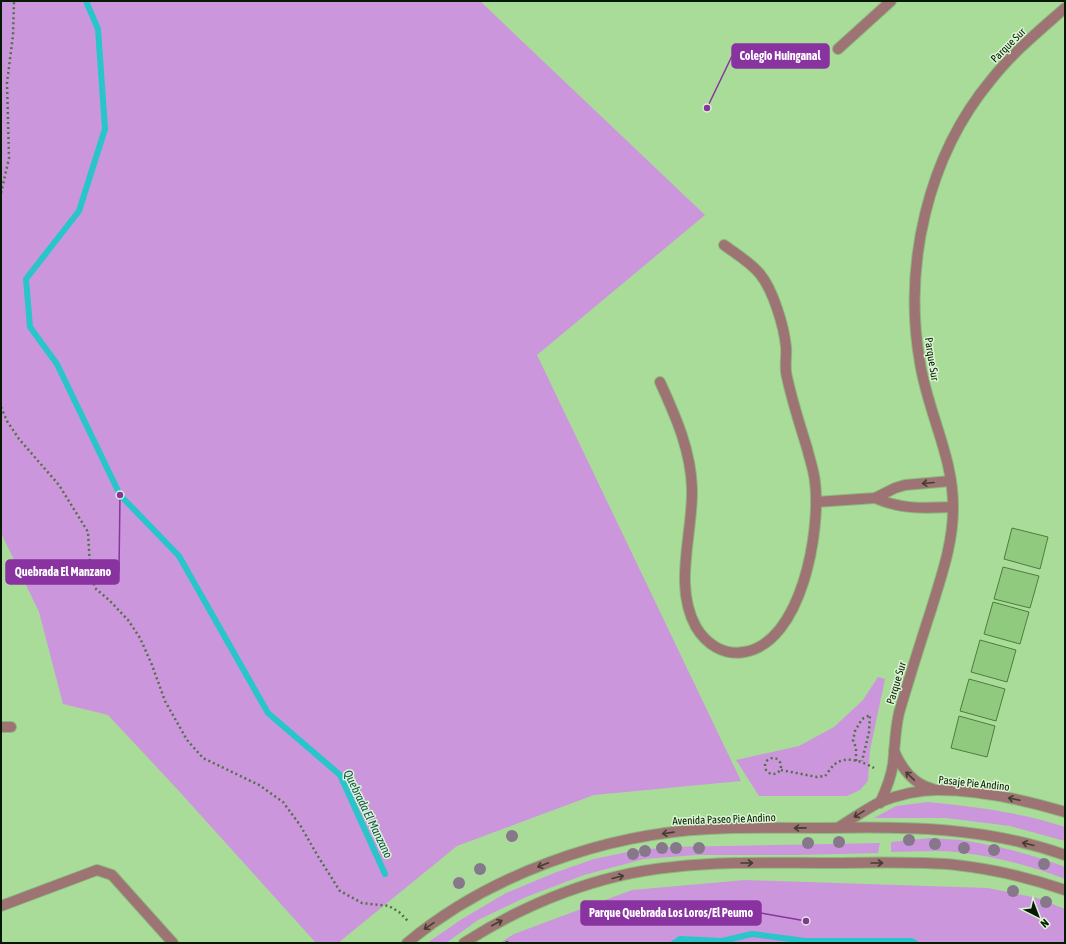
<svg xmlns="http://www.w3.org/2000/svg" width="1066" height="944" font-family="'Asap Condensed',sans-serif">
<style>
.green{fill:#cc96dc}
.lines{fill:none;stroke-linecap:round;stroke-linejoin:round}
.stream{stroke:#28c5ca;stroke-width:6}
.building{fill:#90ca7e;stroke:#4e7c3e}
.minor-casing{stroke:#8cb97e;stroke-width:12}
.path{stroke:#507146;stroke-width:2.5;stroke-dasharray:2 3;stroke-linecap:butt}
.minor{stroke:#9e7374;stroke-width:10}
.tree{fill:#86778a}
.oneway{stroke:#433d30}
.labels{text-anchor:middle;dominant-baseline:central;stroke-width:3;stroke-linejoin:round;paint-order:stroke}
.street-label{font-size:11px;fill:#061902;stroke:#dbf5d3}
.water-label{font-size:12px;font-style:italic;fill:#145254;stroke:#dbf5d3}
.leader{fill:none;stroke:#8933a0;stroke-width:1.5}
.callout-dot{fill:#8933a0;stroke:#dbf5d3;stroke-width:1.5}
.callout{fill:#8933a0;stroke:#8933a0;stroke-width:1.5}
.callout-label{font-size:12px;text-anchor:middle;font-weight:bold;fill:#fff}
</style>
<rect width="100%" height="100%" fill="#a9dc99"/>
<g class="green">
<polygon points="1,1 480,1 705,215 537,355 741,781 594,795 457,846 338,943 316,943 178,790 108,715 63,704 39,612 1,533"/>
<polygon points="878,677 885,679 870,750 868,781 860,790 847,796 759,796 736,760 799,746 834,727 863,700"/>
<path d="M928 802C976 807 1019 812 1065 827V841L1010 826 946 818H874L896 806Z"/>
<path d="M930 838C942 839 955 839 967 841 1000 846 1033 855 1065 867V879C1030 865 993 856 956 852 935 850 913 852 891 852V842Z"/>
<polygon points="880,843 878,853 799,855 696,855 644,859 584,875 526,897 478,920 446,943 427,943 462,919 506,893 554,873 594,859 632,851 669,847"/>
<polygon points="745,880 988,888 1037,898 1065,909 1065,943 500,943 514,934 632,890"/>
</g>
<g class="lines">
<g class="stream">
<polyline points="86,1 98,29 105,129 79,211 26,279 30,327 57,364 120,495 179,556 268,713 340,775 385,874"/>
<polyline points="674,943 680,939 722,941 752,934 805,941 911,941 915,943"/>
</g>
</g>
<g class="building">
<polygon points="1012,528 1048,537 1040,569 1004,559"/>
<polygon points="1003,567 1039,576 1030,608 994,599"/>
<polygon points="993,602 1029,612 1020,644 984,634"/>
<polygon points="980,640 1016,650 1007,682 971,672"/>
<polygon points="969,679 1005,689 996,721 960,711"/>
<polygon points="959,716 995,726 987,757 951,748"/>
</g>
<g class="lines">
<g class="minor-casing">
<g id="minor">
<polyline points="838,49 891,1"/>
<path d="M660 382C676 417 691 451 692 489 693 534 673 586 696 627 706 644 724 656 744 652 802 643 821 530 815 482 814 471 810 460 807 448 800 425 792 401 787 377 784 367 787 357 786 347 784 326 773 290 760 274 750 262 736 254 724 245"/>
<path d="M875 498C902 510 925 508 953 507"/>
<polyline points="816,502 875,498 895,488 905,485 951,481"/>
<polyline points="1,727 11,727"/>
<path d="M894 751C902 769 913 784 933 789"/>
<path d="M880 803C886 790 891 778 893 764 895 746 895 730 899 713 909 679 920 644 931 610 941 577 953 544 953 509 954 458 928 413 920 363 903 266 927 157 991 80 1012 53 1039 31 1065 8"/>
<path d="M839 827C852 819 866 809 880 802 898 795 918 790 937 790 978 790 1025 800 1065 812"/>
<polyline points="1,906 97,870 112,875 173,943"/>
<path d="M407 943C489 875 603 834 709 829 747 827 785 828 823 828 905 826 986 827 1065 855"/>
<path d="M464 943C526 903 599 874 673 867 724 861 777 863 828 863 871 863 914 861 956 865 993 869 1030 878 1065 890"/>
</g>
</g>
<g class="path">
<polyline points="1,193 9,158 7,83 13,35 14,1"/>
<polyline points="1,407 7,421 19,439 59,485 88,532 90,567 95,588 109,600 128,620 140,638 152,665 165,701 187,740 203,758 259,785 283,802 300,825 319,858 340,891 362,903 389,906 399,912 409,922"/>
<circle cx="773" cy="766" r="8"/>
<polyline points="856,761 856,748 853,740 855,731 862,719 870,715 869,732 862,761"/>
<path d="M781 770 817 777 825 776C828 773 831 767 835 764 847 755 863 762 874 768"/>
<polyline points="507,941 507,943"/>
</g>
<use href="#minor" class="minor"/>
</g>
<g class="tree">
<circle cx="512" cy="836" r="6"/>
<circle cx="909" cy="840" r="6"/>
<circle cx="839" cy="842" r="6"/>
<circle cx="808" cy="843" r="6"/>
<circle cx="935" cy="844" r="6"/>
<circle cx="662" cy="848" r="6"/>
<circle cx="676" cy="848" r="6"/>
<circle cx="699" cy="848" r="6"/>
<circle cx="964" cy="848" r="6"/>
<circle cx="994" cy="850" r="6"/>
<circle cx="645" cy="851" r="6"/>
<circle cx="633" cy="854" r="6"/>
<circle cx="1044" cy="864" r="6"/>
<circle cx="480" cy="869" r="6"/>
<circle cx="459" cy="883" r="6"/>
<circle cx="1013" cy="891" r="6"/>
<circle cx="1046" cy="902" r="6"/>
</g>
<defs><path id="oneway-shaft" d="M-6 0H5M1.5-3L5.5 0L1.5 3" fill="none" stroke-width="1.6" stroke-linecap="round" stroke-linejoin="round"/></defs>
<g class="oneway">
<use href="#oneway-shaft" transform="translate(928 483) rotate(175)"/>
<use href="#oneway-shaft" transform="translate(910 776) rotate(-136)"/>
<use href="#oneway-shaft" transform="translate(1014 799) rotate(-168)"/>
<use href="#oneway-shaft" transform="translate(859 814) rotate(148)"/>
<use href="#oneway-shaft" transform="translate(800 828) rotate(179)"/>
<use href="#oneway-shaft" transform="translate(668 833) rotate(172)"/>
<use href="#oneway-shaft" transform="translate(1028 844) rotate(-166)"/>
<use href="#oneway-shaft" transform="translate(747 863)"/>
<use href="#oneway-shaft" transform="translate(877 863)"/>
<use href="#oneway-shaft" transform="translate(543 865) rotate(159)"/>
<use href="#oneway-shaft" transform="translate(618 877) rotate(-14)"/>
<use href="#oneway-shaft" transform="translate(497 923) rotate(-28)"/>
<use href="#oneway-shaft" transform="translate(429 926) rotate(146)"/>
</g>
<g class="labels">
<g class="street-label">
<text transform="translate(1008 45) rotate(-45)">Parque Sur</text>
<text transform="translate(932 359) rotate(81)">Parque Sur</text>
<text transform="translate(896 683) rotate(-73)">Parque Sur</text>
<text transform="translate(974 783) rotate(6)">Pasaje Pie Andino</text>
<text transform="translate(724 819) rotate(-2)">Avenida Paseo Pie Andino</text>
</g>
<g class="water-label">
<text transform="translate(368 814) rotate(64)">Quebrada El Manzano</text>
</g>
</g>
<path class="leader" d="M707 108L732 56M120 495L119 572M806 921L761 913"/>
<g class="callout-dot">
<circle cx="707" cy="108" r="4"/>
<circle cx="120" cy="495" r="4"/>
<circle cx="806" cy="921" r="4"/>
</g>
<g class="callout">
<rect x="732" y="44" width="97" height="24" rx="4"/>
<rect x="6" y="560" width="113" height="24" rx="4"/>
<rect x="581" y="901" width="180" height="24" rx="4"/>
</g>
<g class="callout-label">
<text x="780" y="60">Colegio Huinganal</text>
<text x="63" y="576">Quebrada El Manzano</text>
<text x="671" y="917">Parque Quebrada Los Loros/El Peumo</text>
</g>
<rect width="1066" height="944" fill="none" stroke="#061902" stroke-width="4"/>
<g transform="translate(1038 916) rotate(138)" stroke="#dbf5d3" stroke-width="3" paint-order="stroke">
<path d="M0-3L7 15L0 10L-7 15Z" fill="#061902"/>
<text y="-6" font-size="11" font-weight="bold" text-anchor="middle" fill="#061902">N</text>
</g>
</svg>
